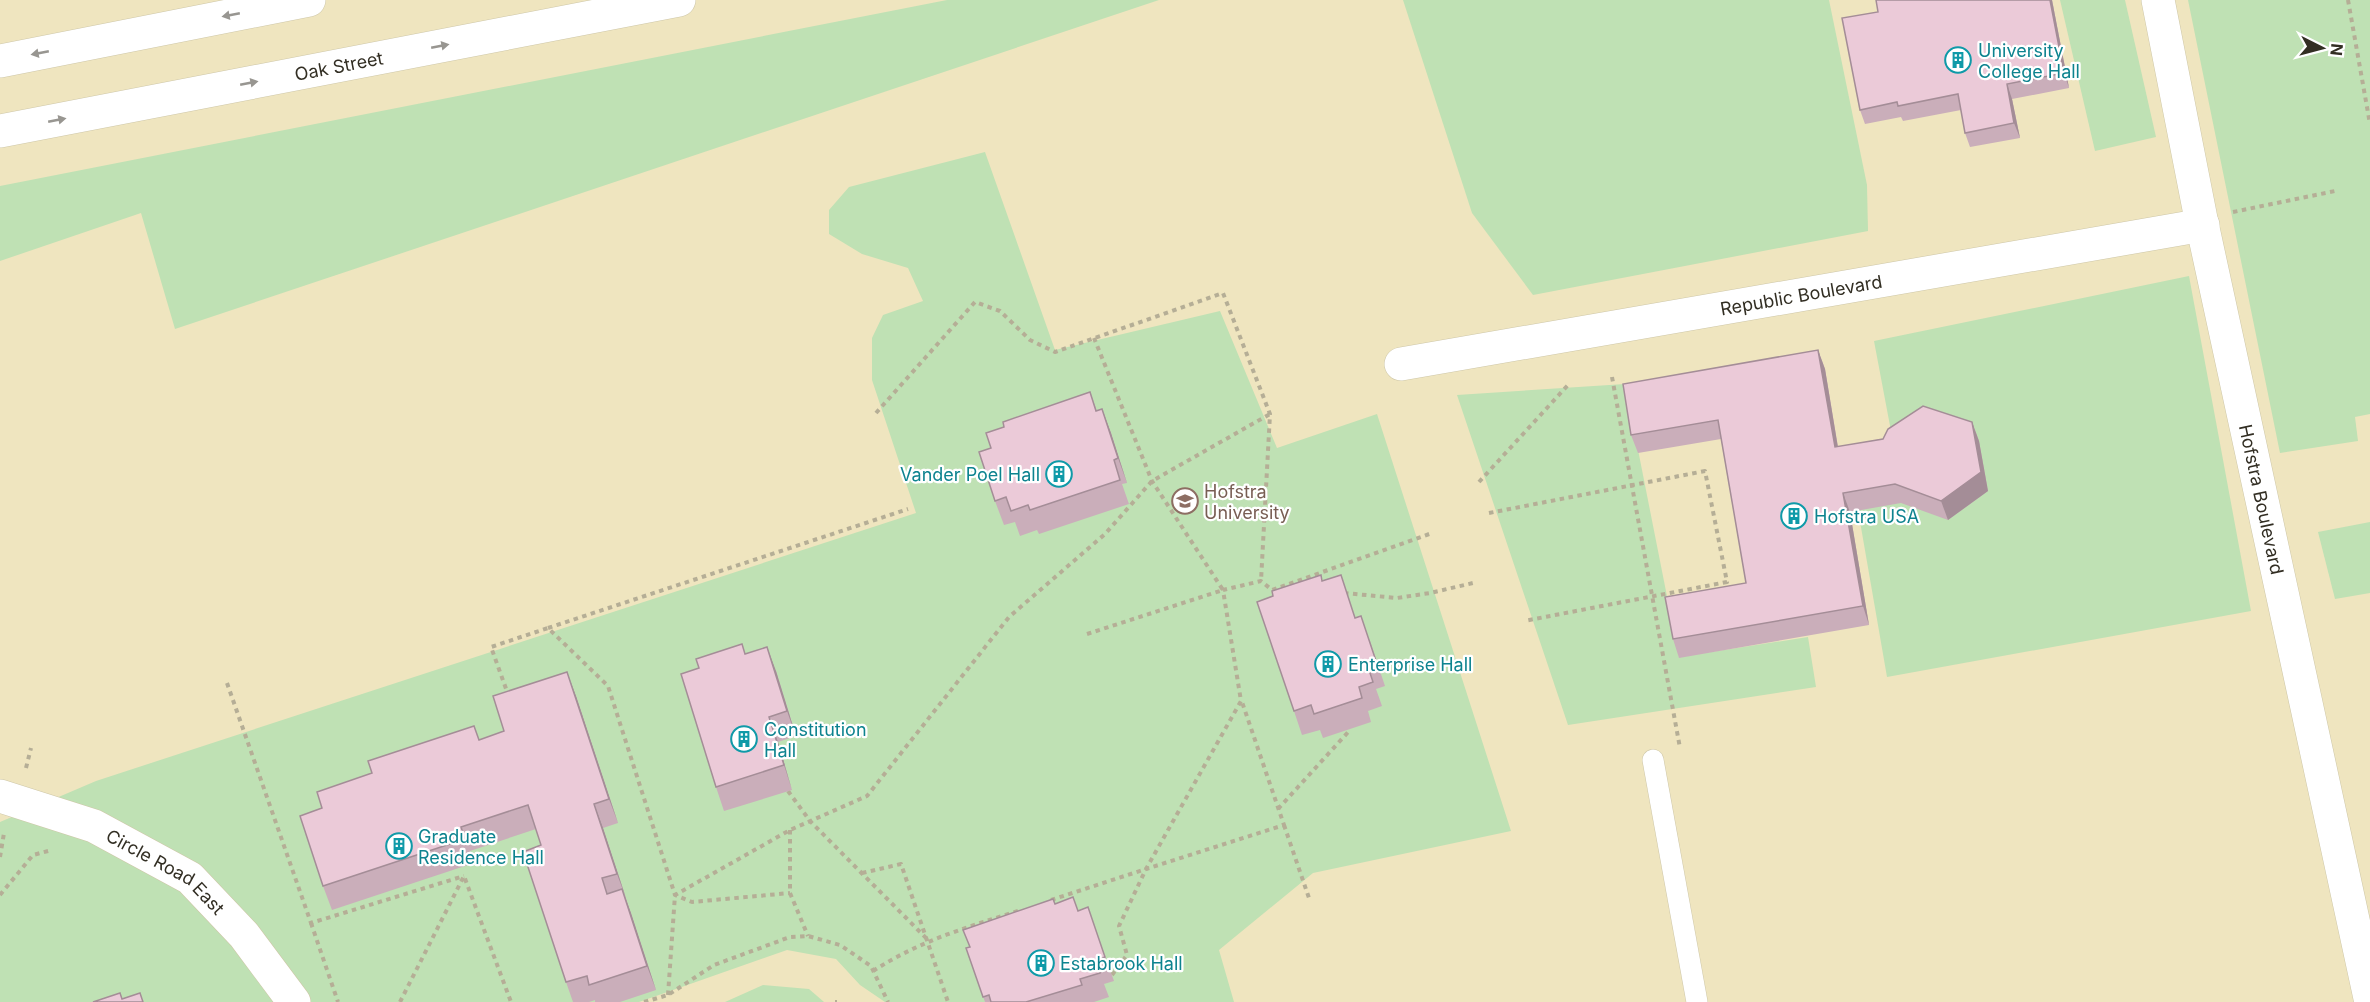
<svg xmlns="http://www.w3.org/2000/svg" width="2370" height="1002" font-family="Inter,sans-serif">
<style>
.built{fill:#efe5bf}
.green{fill:#bfe1b4}
.lines{fill:none;stroke-linecap:round;stroke-linejoin:round}
.lane-casing{stroke:#cec7a8;stroke-width:22}
.street-casing{stroke:#cec7a8;stroke-width:34}
.secondary-casing{stroke:#cec7a8;stroke-width:34}
.path{stroke:#b5ae96;stroke-width:4;stroke-dasharray:4.5 4.5;stroke-linecap:butt}
.lane{stroke:#fff;stroke-width:21}
.street{stroke:#fff;stroke-width:33}
.secondary{stroke:#fff;stroke-width:33}
.wall{fill:#caaeba}
.shaded-wall{fill:#a48d97}
.building{fill:#ebcad8;stroke:#a48d97;stroke-width:1.5}
.oneway{fill:#989691}
.labels{text-anchor:middle;dominant-baseline:central;stroke-width:4.5;stroke-linejoin:round;paint-order:stroke}
.culture-label{font-size:18px;fill:#0d838f;stroke:#fff;text-anchor:start}
.street-label{font-size:18px;fill:#322e23;stroke:#fff}
.education-label{font-size:18px;fill:#785e54;stroke:#fff;text-anchor:start}
</style>
<rect width="100%" height="100%" fill="#f8f0d1"/>
<rect class="built" x="0" y="0" width="2370" height="1002"/>
<g class="green">
<polygon points="947,0 1159,0 175,329 141,213 0,261 0,186"/>
<polygon points="1403,0 1829,0 1867,185 1868,231 1533,295 1472,213"/>
<polygon points="2060,0 2125,0 2156,137 2095,151"/>
<polygon points="2188,0 2370,0 2370,414 2355,417 2358,441 2280,453"/>
<polygon points="985,152 1055,350 1220,311 1277,448 1377,414 1511,831 1313,873 1219,950 1234,1002 885,1002 860,985 836,959 787,950 639,1002 0,1002 0,822 96,781 916,513 872,380 872,338 883,315 923,301 908,268 862,254 829,234 829,210 849,187"/>
<polygon points="2189,276 2251,611 1887,677 1858,510 1894,447 1874,341"/>
<polygon points="1625,384 1679,657 1808,637 1816,687 1568,725 1457,395"/>
<polygon points="2370,522 2370,593 2335,599 2318,532"/>
<polygon points="763,985 809,989 824,1002 725,1002"/>
</g>
<g class="lines">
<g class="lane-casing">
<polyline id="lane" points="1653,760 1697,1002"/>
</g>
<g class="street-casing">
<g id="street">
<path id="s1" d="M2158 0 2201 219 2370 998"/>
<path id="s2" d="M1401 364 2203 225"/>
<path id="s3" d="M0 796 94 826 190 878 244 935 294 1002"/>
</g>
</g>
<g class="secondary-casing">
<g id="secondary">
<polyline points="0,61 309,0"/>
<path id="s4" d="M0 131 679 0"/>
</g>
</g>
<g class="path">
<polyline points="2348,0 2370,124"/>
<polyline points="2233,212 2335,191"/>
<polyline points="1612,377 1680,748"/>
<polyline points="876,413 975,302 1000,311 1030,340 1055,352 1223,293 1270,414 1261,581"/>
<polyline points="1479,482 1568,385"/>
<polyline points="1489,513 1705,471 1727,582 1524,621"/>
<polyline points="1344,593 1397,598 1430,593 1473,583"/>
<polyline points="548,628 908,509"/>
<polyline points="1087,634 1223,590 1152,481 1094,338"/>
<polyline points="227,683 311,923 464,876"/>
<polyline points="509,697 491,647 548,628 608,686 675,895 692,902 790,893"/>
<polyline points="26,768 31,748"/>
<polyline points="788,791 810,821 928,940"/>
<polyline points="1278,809 1350,730"/>
<polyline points="1284,825 1309,898"/>
<polyline points="790,830 790,893 808,936"/>
<polyline points="0,857 4,833"/>
<polyline points="862,873 901,864 948,1002"/>
<polyline points="0,895 33,855 52,850"/>
<polyline points="1051,900 1146,869 1241,701 1223,590 1261,581 1272,590 1432,533"/>
<polyline points="311,923 338,1002"/>
<path d="M873 971C921 940 968 927 1021 910"/>
<polyline points="1112,975 1127,955 1119,926 1146,869 1284,825 1242,702"/>
<polyline points="668,995 675,895 790,830 867,796 1009,617 1105,534 1152,481 1270,414"/>
<polyline points="400,1002 464,876 511,1002"/>
<polyline points="644,1002 668,995 714,965 790,937 808,936 840,945 871,966 888,1002"/>
<polyline points="835,1002 837,1002"/>
</g>
<use href="#lane" class="lane"/>
<use href="#street" class="street"/>
<use href="#secondary" class="secondary"/>
</g>
<g class="wall">
<polygon points="2052,0 2069,88 2012,99 2020,138 1970,147 1965,133 1961,110 1903,121 1901,117 1865,124 1860,110"/>
<polygon points="1818,350 1825,369 1838,447 1972,422 1979,441 1988,491 1948,520 1901,503 1850,512 1869,625 1679,658 1673,639 1746,583 1721,439 1638,453 1631,435"/>
<polygon points="1090,392 1097,411 1102,409 1111,433 1127,483 1122,484 1129,504 1039,534 1037,530 1020,536 1015,522 1004,525 995,501 991,448 1004,427"/>
<polygon points="1323,581 1356,618 1370,641 1385,686 1376,689 1382,706 1368,711 1371,722 1323,738 1320,730 1302,735 1294,711"/>
<polygon points="745,654 776,671 796,736 778,742 792,790 724,811 716,787"/>
<polygon points="576,696 618,823 603,828 656,990 620,1002 595,1002 595,1000 589,1002 573,1002 566,982 541,845 536,829 470,851 474,863 332,910 323,886 322,808 479,740 504,731"/>
<polygon points="1055,904 1078,911 1096,931 1114,981 1104,984 1109,997 1094,1002 985,1002 966,948"/>
</g>
<g class="shaded-wall">
<polygon points="2050,0 2052,0 2069,88 2064,73"/>
<polygon points="2007,84 2012,99 2020,138 2014,123"/>
<polygon points="1818,350 1825,369 1841,466 1835,447"/>
<polygon points="1102,409 1111,433 1127,483 1118,458"/>
<polygon points="1972,422 1979,441 1988,491 1948,520 1941,501"/>
<polygon points="1843,493 1850,512 1869,625 1863,606"/>
<polygon points="767,647 776,671 796,736 787,711"/>
<polygon points="567,672 576,696 618,823 609,799"/>
<polygon points="769,717 778,742 792,790 784,765"/>
<polygon points="594,804 603,828 626,898 617,874"/>
<polygon points="622,889 631,913 656,990 647,966"/>
</g>
<g class="building">
<polygon points="1876,0 2050,0 2064,73 2007,84 2014,123 1965,133 1958,94 1898,106 1897,102 1860,110 1842,18 1878,12"/>
<polygon points="1818,350 1835,447 1883,439 1888,429 1923,406 1972,422 1981,472 1941,501 1895,484 1843,493 1863,606 1673,639 1665,597 1746,583 1718,420 1631,435 1623,384"/>
<polygon points="1090,392 1096,411 1102,409 1118,458 1114,460 1120,480 1030,510 1028,505 1011,511 1006,497 995,501 979,452 991,448 986,433 1004,427 1003,422"/>
<polygon points="1321,575 1322,581 1341,575 1355,618 1361,616 1376,661 1367,664 1373,682 1359,687 1362,698 1314,714 1311,705 1294,711 1257,602 1273,596 1272,591"/>
<polygon points="742,644 745,654 767,647 787,711 769,717 784,765 716,787 681,674 699,668 696,659"/>
<polygon points="567,672 609,799 594,804 617,874 602,878 607,894 622,889 647,966 589,985 587,976 566,982 523,852 541,845 528,805 461,827 465,839 323,886 300,816 322,808 317,792 372,773 368,761 474,726 479,740 504,731 493,696"/>
<polygon points="1073,897 1078,911 1088,907 1105,957 1096,960 1100,973 1080,979 1082,985 1026,1002 991,1002 989,995 983,997 966,948 970,947 963,930 1053,899 1055,904"/>
<polygon points="120,993 122,999 140,993 143,1002 93,1002"/>
</g>
<defs><path id="oneway-solid" d="M-6-.8H1V-3.2L6.5 0L1 3.2V.8H-6Z" transform="scale(1.5)"/></defs>
<g class="oneway">
<use href="#oneway-solid" transform="translate(231 15) rotate(169)"/>
<use href="#oneway-solid" transform="translate(440 46) rotate(-11)"/>
<use href="#oneway-solid" transform="translate(40 53) rotate(169)"/>
<use href="#oneway-solid" transform="translate(249 83) rotate(-11)"/>
<use href="#oneway-solid" transform="translate(57 120) rotate(-11)"/>
</g>
<defs>
<g id="building-ring" transform="scale(1.35)"><circle r="9.5" fill="#fff" stroke="#0f9aa8" stroke-width="1.5"/><path d="M-4-6H4V6H1V3H-1V6H-4ZM-2.5-4.3h1.7v1.8h-1.7ZM.8-4.3h1.7v1.8H.8ZM-2.5-1h1.7V.8h-1.7ZM.8-1h1.7V.8H.8Z" fill="#0f9aa8"/></g>
<g id="university-ring" transform="scale(1.35)"><circle r="9.5" fill="#fff" stroke="#8d6e63" stroke-width="1.5"/><path d="M0-5L7-2L0 1L-7-2ZM-4 1L0 2.5L4 1V4Q0 6-4 4Z" fill="#8d6e63"/></g>
</defs>
<g fill-rule="evenodd">
<use href="#building-ring" x="1958" y="60"/>
<use href="#building-ring" x="1059" y="474"/>
<use href="#university-ring" x="1185" y="501"/>
<use href="#building-ring" x="1794" y="516"/>
<use href="#building-ring" x="1328" y="664"/>
<use href="#building-ring" x="744" y="739"/>
<use href="#building-ring" x="399" y="846"/>
<use href="#building-ring" x="1041" y="963"/>
</g>
<g class="labels">
<g class="culture-label">
<text x="1978" y="50">University<tspan x="1978" dy="21">College Hall</tspan></text>
<text x="1040" y="474" text-anchor="end">Vander Poel Hall</text>
<text x="1814" y="516">Hofstra USA</text>
<text x="1348" y="664">Enterprise Hall</text>
<text x="764" y="729">Constitution<tspan x="764" dy="21">Hall</tspan></text>
<text x="418" y="836">Graduate<tspan x="418" dy="21">Residence Hall</tspan></text>
<text x="1060" y="963">Estabrook Hall</text>
</g>
<g class="street-label">
<text stroke="none"><textPath href="#s4" startOffset="345">Oak Street</textPath></text>
<text stroke="none"><textPath href="#s2" startOffset="406">Republic Boulevard</textPath></text>
<text stroke="none"><textPath href="#s1" startOffset="510">Hofstra Boulevard</textPath></text>
<text stroke="none"><textPath href="#s3" startOffset="184">Circle Road East</textPath></text>
</g>
<g class="education-label">
<text x="1204" y="491">Hofstra<tspan x="1204" dy="21">University</tspan></text>
</g>
</g>
<g transform="translate(2322 48) rotate(96)" stroke="#ffffff" stroke-width="4.5" paint-order="stroke">
<path d="M0-4.5L10 22L0 15L-10 22Z" fill="#322e23"/>
<text y="-9" font-size="16" font-weight="bold" text-anchor="middle" fill="#322e23">N</text>
</g>
</svg>
